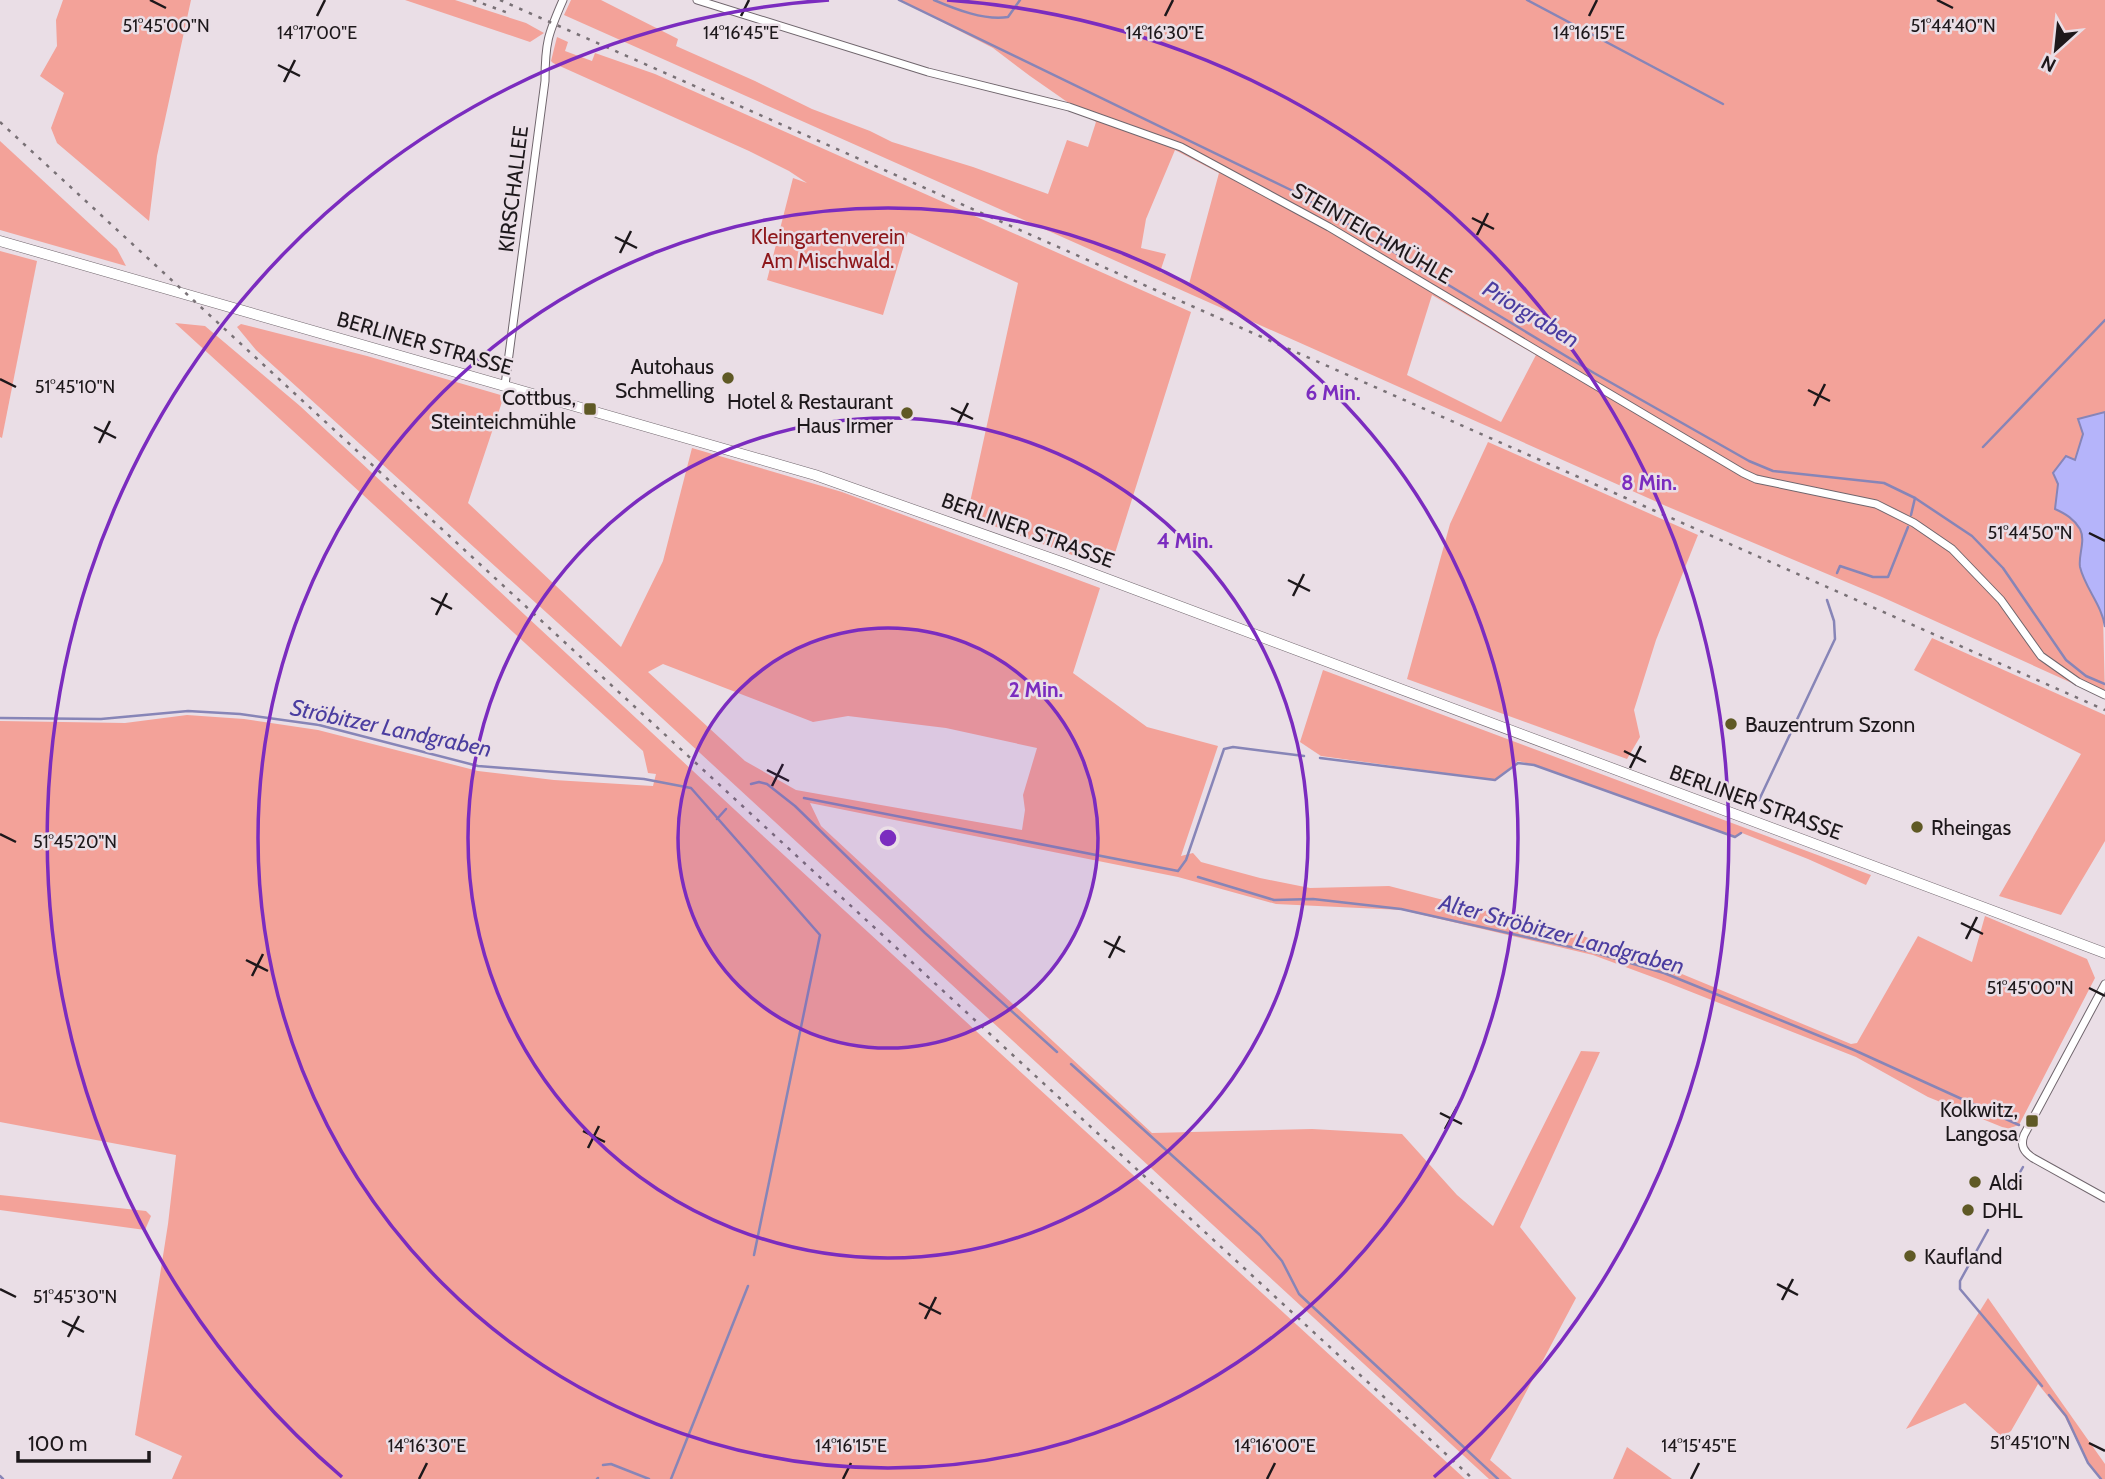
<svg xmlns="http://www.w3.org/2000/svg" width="2105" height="1479" font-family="Cabin,sans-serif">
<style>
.green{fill:#f3a299;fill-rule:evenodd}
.water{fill:#b5b4fa;stroke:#8785b7;stroke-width:2}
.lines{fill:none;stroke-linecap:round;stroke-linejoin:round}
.stream{stroke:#8785b7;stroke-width:2.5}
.minor-casing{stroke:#70666d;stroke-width:9}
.secondary-casing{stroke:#70666d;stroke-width:11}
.minor{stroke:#fff;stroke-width:7}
.secondary{stroke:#fff;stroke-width:10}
.rail{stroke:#797176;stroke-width:2.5;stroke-dasharray:3.5 7;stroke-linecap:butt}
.ticks{fill:none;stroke:#1d181b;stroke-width:2.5}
.ring{fill:none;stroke:#7b2cbf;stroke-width:3.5}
.poi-dot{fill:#5f5925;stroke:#eadee6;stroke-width:2.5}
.labels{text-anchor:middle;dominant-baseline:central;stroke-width:5;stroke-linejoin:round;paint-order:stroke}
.street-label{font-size:21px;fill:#1d181b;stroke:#eadee6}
.park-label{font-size:21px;fill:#8e171a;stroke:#eadee6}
.poi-label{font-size:21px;fill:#1d181b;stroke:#eadee6;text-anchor:start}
.water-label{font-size:23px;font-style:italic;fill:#4b3da0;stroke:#eadee6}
.ticks-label{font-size:18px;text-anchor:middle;fill:#1d181b;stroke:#eadee6;stroke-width:5;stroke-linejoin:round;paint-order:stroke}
.centre{fill:#7b2cbf;stroke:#eadee6;stroke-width:3.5}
.ring-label{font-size:21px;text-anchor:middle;font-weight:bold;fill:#7b2cbf;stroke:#eadee6;stroke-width:5;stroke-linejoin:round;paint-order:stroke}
</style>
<rect width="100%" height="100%" fill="#eadee6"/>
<g class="green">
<polygon points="63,0 191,0 157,156 149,221 57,143 51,128 64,93 40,76 57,46 56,20"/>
<polygon points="405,0 455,0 526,23 544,33 530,42"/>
<path d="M571 0H601L678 39 676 46 755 81 812 109 870 131 892 142 973 167 1048 194 1067 140 1088 147 1096 122 1030 76 993 48 899 0H2105V412L2078 419 2083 434 2075 461 2054 473 2058 484 2055 509 2069 516 2082 532V552L2079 565 2103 615 2105 698 1882 597 1666 506 564 15ZM1175 150 1219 173 1189 284 1160 272 1166 254 1141 248 1146 219ZM1432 295 1536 355 1501 422 1407 375Z"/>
<polygon points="557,37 568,42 565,51 592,61 595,53 655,74 1191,312 1110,569 967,516 1018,283 908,232 883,315 767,280 793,178 807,183 789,171 749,151 553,63 551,61"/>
<polygon points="0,141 117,249 126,266 0,230"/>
<polygon points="0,251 37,261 2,438 0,437"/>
<polygon points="175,323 205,326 300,406 749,823 1465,1479 172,1479 182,1456 135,1435 168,1224 176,1155 0,1122 0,721 125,723 187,715 244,719 318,730 478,771 554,780 653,786 656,774 648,773 643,751"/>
<path d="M241 324 367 356 504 396 468 503 621 647 663 561 692 448 842 492 1100 588 1073 673 1147 727 1218 746 1181 856 1193 853 1201 862 1260 878 1310 888 1389 886 1583 936 1665 967 1851 1044 1857 1043 1918 936 1972 962 1985 916 2087 959 2095 978 2019 1125 2007 1129 1928 1097 1856 1057 1666 982 1593 955 1402 910 1276 904 1178 877 810 803 821 826 1152 1133 1312 1129 1402 1134 1457 1195 1493 1226 1581 1051 1600 1052 1520 1227 1576 1298 1490 1460 1512 1479H1489L600 661 256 350 237 327ZM663 664 813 722 848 716 946 728 1037 748 1023 795 1025 810 1022 830 796 790 745 761 648 672Z"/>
<polygon points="1488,442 1698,535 1656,640 1634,710 1640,737 1627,759 1407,679 1450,524"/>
<polygon points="1932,638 2105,715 2105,841 2061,915 1999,896 2081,754 1914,670"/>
<polygon points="1323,670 1871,875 1866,885 1808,859 1742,833 1735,837 1534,765 1518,761 1495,780 1321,756 1300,742"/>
<polygon points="0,1195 146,1211 151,1216 145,1230 0,1210"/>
<polygon points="1988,1298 2105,1464 2105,1479 2101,1479 2088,1463 2065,1417 2038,1384 2011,1431 2002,1437 1965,1403 1906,1429"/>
<polygon points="1627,1447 1672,1479 1613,1479"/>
</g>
<path class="water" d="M2105 412V627C2102 605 2085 588 2080 567 2078 555 2086 541 2080 529 2074 519 2066 514 2055 509L2058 484 2053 473 2066 456 2075 460 2083 434 2078 419Z"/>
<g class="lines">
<g class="stream">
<polyline points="899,0 1293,191 1594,373 1749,461 1773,471 1884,483 1915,498 1972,536 2003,568 2066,660 2086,676 2105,684"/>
<path d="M934 0C955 9 985 21 1008 17L1020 0"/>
<polyline points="1527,0 1723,104"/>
<polyline points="1983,447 2105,320"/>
<polyline points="1911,515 1915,498"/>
<polyline points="1837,573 1840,566 1873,577 1888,577 1908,527"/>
<polyline points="0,718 101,719 188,711 240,714 319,725 478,766 644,779 691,788 820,935 754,1255"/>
<polyline points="1320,758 1495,780 1518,763 1534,765 1735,837 1741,833"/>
<polyline points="751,784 759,782 767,784 795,806 925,933 1057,1052"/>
<polyline points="804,798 1178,871 1186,860 1224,749 1233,747 1304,756"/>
<polyline points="1751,803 1759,800 1835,639 1834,621 1827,600"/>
<polyline points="717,819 726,809"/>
<polyline points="1198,877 1274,900 1313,899 1401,909 1593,952 1664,973 1854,1050 2019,1125"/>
<polyline points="1071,1064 1260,1235 1282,1261 1299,1294 1498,1479"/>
<polyline points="2011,1188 2023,1167"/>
<polyline points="1988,1230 1960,1281 1960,1289 2042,1386"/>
<polyline points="2049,1395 2066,1416 2088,1463 2101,1479"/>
<polyline points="603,1465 611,1464 649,1479"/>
<polyline points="0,1476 3,1479"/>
<polyline points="597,1479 598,1478"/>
<polyline points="671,1479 748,1286"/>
</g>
<g class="minor-casing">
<g id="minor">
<polyline points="697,0 928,72 1069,107 1181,147 1329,227 1743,473 1756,479 1876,504 1914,523 1952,549 2001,600 2041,656 2078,682 2105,695"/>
<path d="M505 385 545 81C545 43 548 34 563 0"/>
<path d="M2105 984 2024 1135C2020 1146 2024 1152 2033 1158L2105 1198"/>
</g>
</g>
<g class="secondary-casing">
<polyline id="secondary" points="0,241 815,475 1067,564 2105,953"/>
</g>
<use href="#minor" class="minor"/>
<use href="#secondary" class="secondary"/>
<g class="rail">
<polyline points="473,0 511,14"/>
<polyline points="500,0 2105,710"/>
<polyline points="0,122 1473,1479"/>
</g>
</g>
<path class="ticks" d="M150 0 166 8M1937 0 1953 8M317 16 325 0M741 16 749 0M1165 16 1173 0M1589 16 1597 0M278 65 300 76M284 82 295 60M1472 218 1494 229M1477 235 1488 213M615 237 637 248M620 253 631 231M0 379 16 387M1808 390 1830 401M1814 406 1825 384M951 408 973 419M957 425 968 403M94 427 116 438M99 443 110 421M2089 533 2105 541M1288 580 1310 591M1293 596 1304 574M431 598 452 609M436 615 447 593M1624 751 1646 762M1630 768 1641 746M767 770 789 781M772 786 783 764M0 834 16 842M1961 923 1983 934M1966 939 1977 917M1104 941 1125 952M1109 958 1120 936M246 960 268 971M252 976 263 954M2089 988 2105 996M1440 1113 1462 1124M1445 1129 1457 1107M583 1131 605 1142M588 1148 599 1126M1777 1284 1798 1295M0 1289 16 1297M1782 1300 1793 1279M919 1303 941 1314M925 1319 936 1297M62 1321 84 1332M68 1337 79 1316M2089 1443 2105 1451M419 1479 427 1463M843 1479 851 1463M1267 1479 1275 1463M1691 1479 1699 1463"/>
<circle cx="888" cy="838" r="210" fill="#7b2cbf" fill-opacity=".12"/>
<g class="ring">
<circle cx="888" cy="838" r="210"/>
<circle cx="888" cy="838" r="420"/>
<circle cx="888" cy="838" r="630"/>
<path d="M342 1477A840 840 0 0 1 829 0M947 0A840 840 0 0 1 1434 1477"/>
</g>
<g class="poi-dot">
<circle cx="728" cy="378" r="7"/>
<rect x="583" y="402" width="14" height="14" rx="3.5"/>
<circle cx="907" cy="413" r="7"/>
<circle cx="1731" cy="724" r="7"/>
<circle cx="1917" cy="827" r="7"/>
<rect x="2025" y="1114" width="14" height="14" rx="3.5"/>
<circle cx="1975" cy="1182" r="7"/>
<circle cx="1968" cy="1210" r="7"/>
<circle cx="1910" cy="1256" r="7"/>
</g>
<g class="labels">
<g class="street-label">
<text transform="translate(513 189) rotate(-83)">KIRSCHALLEE</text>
<text transform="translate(1372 233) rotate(30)">STEINTEICHMÜHLE</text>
<text transform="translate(425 343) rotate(16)">BERLINER STRASSE</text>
<text transform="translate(1028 530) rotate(20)">BERLINER STRASSE</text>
<text transform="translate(1756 802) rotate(20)">BERLINER STRASSE</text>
</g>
<g class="park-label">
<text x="828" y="236">Kleingartenverein<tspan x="828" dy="24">Am Mischwald.</tspan></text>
</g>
<g class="poi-label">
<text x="714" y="366" text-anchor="end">Autohaus<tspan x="714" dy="24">Schmelling</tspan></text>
<text x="576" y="397" text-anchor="end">Cottbus,<tspan x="576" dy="24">Steinteichmühle</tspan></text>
<text x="893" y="401" text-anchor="end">Hotel &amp; Restaurant<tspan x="893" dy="24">Haus Irmer</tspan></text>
<text x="1745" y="724">Bauzentrum Szonn</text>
<text x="1931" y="827">Rheingas</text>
<text x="2018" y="1109" text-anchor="end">Kolkwitz,<tspan x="2018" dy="24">Langosa</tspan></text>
<text x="1989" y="1182">Aldi</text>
<text x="1982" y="1210">DHL</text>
<text x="1924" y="1256">Kaufland</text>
</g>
<g class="water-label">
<text transform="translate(1531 314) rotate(31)">Priorgraben</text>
<text transform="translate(391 728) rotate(12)">Ströbitzer Landgraben</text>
<text transform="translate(1562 934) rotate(15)">Alter Ströbitzer Landgraben</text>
</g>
</g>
<g class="ticks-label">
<text x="166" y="32">51°45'00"N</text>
<text x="1953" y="32">51°44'40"N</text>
<text x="317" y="39">14°17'00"E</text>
<text x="741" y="39">14°16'45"E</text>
<text x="1165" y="39">14°16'30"E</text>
<text x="1589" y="39">14°16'15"E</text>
<text x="75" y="393">51°45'10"N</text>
<text x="2030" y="539">51°44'50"N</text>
<text x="75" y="848">51°45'20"N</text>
<text x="2030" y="994">51°45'00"N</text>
<text x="75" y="1303">51°45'30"N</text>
<text x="2030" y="1449">51°45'10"N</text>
<text x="427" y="1452">14°16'30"E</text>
<text x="851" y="1452">14°16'15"E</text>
<text x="1275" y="1452">14°16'00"E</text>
<text x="1699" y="1452">14°15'45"E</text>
</g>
<circle cx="888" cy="838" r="10" class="centre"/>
<g class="ring-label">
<text x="1333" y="400">6 Min.</text>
<text x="1649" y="490">8 Min.</text>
<text x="1185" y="548">4 Min.</text>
<text x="1036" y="697">2 Min.</text>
</g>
<g transform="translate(2056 49) rotate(207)" stroke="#eadee6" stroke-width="5" paint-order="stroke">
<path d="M0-5L12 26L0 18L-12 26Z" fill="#1d181b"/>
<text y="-10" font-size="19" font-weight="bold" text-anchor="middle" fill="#1d181b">N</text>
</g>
<path d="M18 1451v10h131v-10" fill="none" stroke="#1d181b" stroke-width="3.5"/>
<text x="28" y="1451" font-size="21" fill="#1d181b" stroke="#eadee6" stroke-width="5" paint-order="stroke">100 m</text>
</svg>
